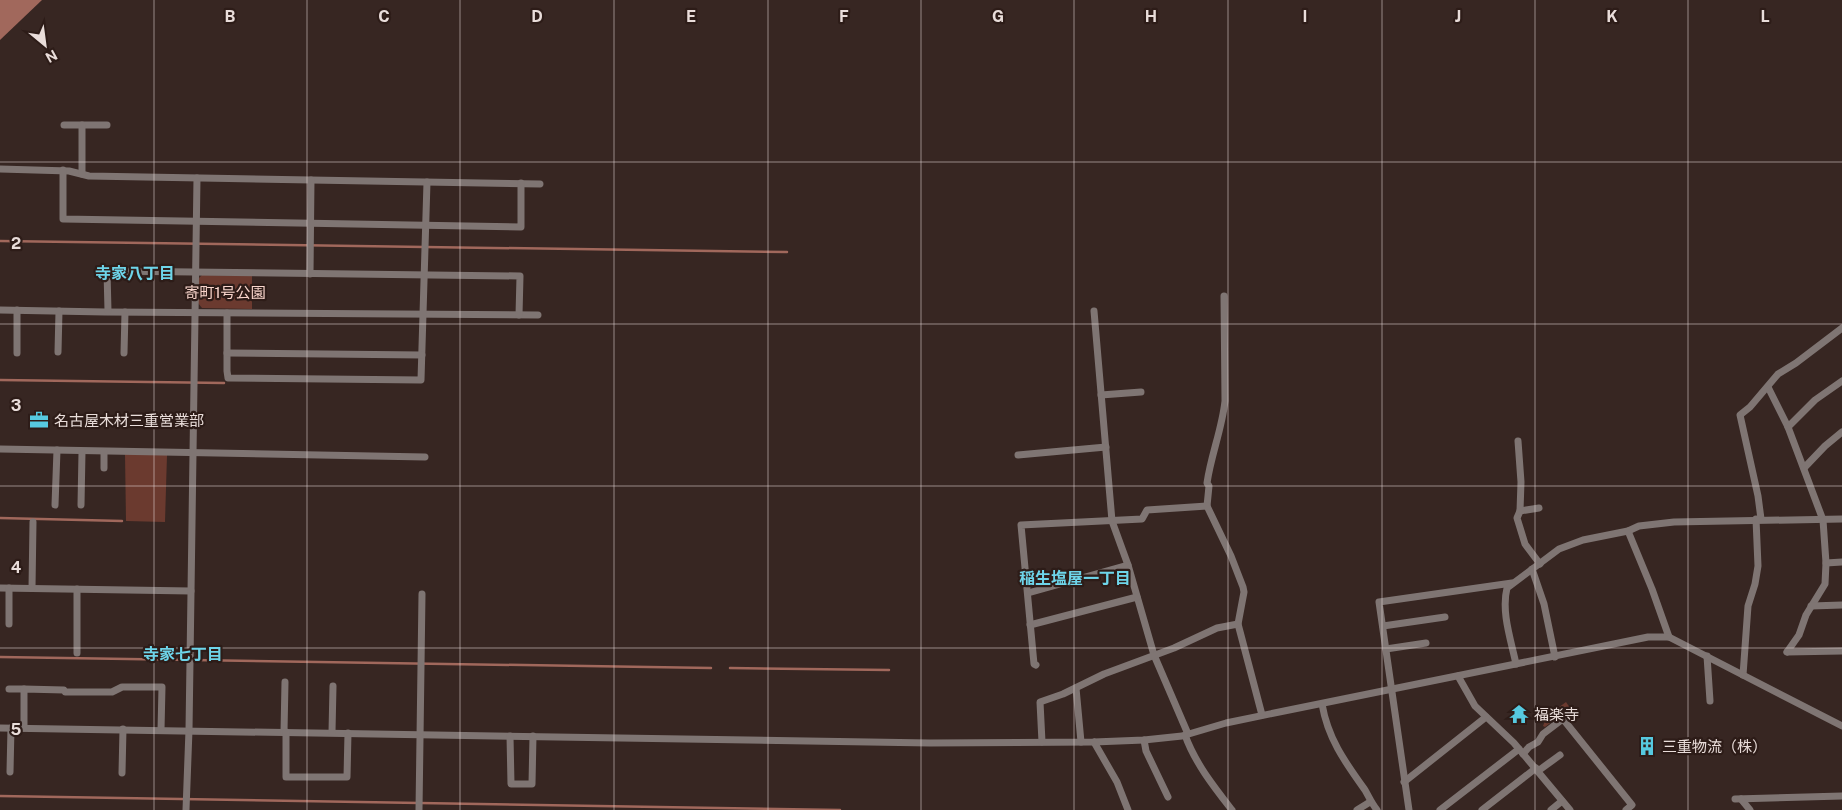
<svg xmlns="http://www.w3.org/2000/svg" width="1842" height="810" font-family="'Public Sans','Noto Sans JP',sans-serif">
<style>
.green{fill:#6b3a2f}
.water{fill:#a1685c}
.lines{fill:none;stroke-linecap:round;stroke-linejoin:round}
.stream{stroke:#a1685c;stroke-width:2.5}
.minor{stroke:#7f7573;stroke-width:7}
.grid{fill:none;stroke:#e9ddda;stroke-width:1;stroke-opacity:0.55}
.labels{text-anchor:middle;dominant-baseline:central;stroke-width:4.5;stroke-linejoin:round;paint-order:stroke}
.park-label{font-size:15px;fill:#f9d5cc;stroke:#2d1c18}
.poi-label{font-size:15px;fill:#e9ddda;stroke:#2d1c18;text-anchor:start}
.neighbourhood-label{font-size:16px;font-weight:bold;fill:#6ed5ea;stroke:#2d1c18}
.grid-label{font-size:16px;text-anchor:middle;font-weight:bold;fill:#e9ddda;stroke:#2d1c18;stroke-width:4.5;stroke-linejoin:round;paint-order:stroke}
</style>
<rect width="100%" height="100%" fill="#372622"/>
<g class="green">
<polygon points="202,275 252,276 252,309 202,308 198,303 198,279"/>
<polygon points="125,454 167,455 165,522 126,521"/>
<polygon points="1566,702 1570,708 1545,727 1543,726 1547,716"/>
</g>
<polygon class="water" points="0,0 42,0 0,40"/>
<g class="lines">
<g class="stream">
<polyline points="0,241 787,252"/>
<polyline points="0,380 224,383"/>
<polyline points="0,518 122,521"/>
<polyline points="0,657 711,668"/>
<polyline points="730,668 889,670"/>
<polyline points="0,796 840,810"/>
</g>
<g class="minor">
<polyline points="64,125 107,125"/>
<polyline points="0,169 69,171 89,176 540,184"/>
<polyline points="63,170 63,219 521,227 521,183"/>
<polyline points="82,174 82,125"/>
<polyline points="310,274 311,180"/>
<path d="M1224 296 1225 401C1222 429 1211 455 1207 483L1209 486 1207 506 1231 556 1243 587 1244 592 1238 624 1262 715"/>
<polyline points="0,310 105,312 538,315"/>
<polyline points="108,311 107,271 520,276 519,315"/>
<polyline points="1094,311 1112,521 1128,565 1154,655 1188,734"/>
<polyline points="227,313 227,371 228,378 421,380 427,182"/>
<polyline points="58,352 59,311"/>
<polyline points="17,353 17,310"/>
<polyline points="124,353 125,312"/>
<polyline points="227,353 422,355"/>
<polyline points="1768,387 1788,427 1823,520 1826,563 1825,584 1806,615 1799,635 1787,652"/>
<polyline points="1101,395 1141,392"/>
<polyline points="1788,427 1815,400 1842,381"/>
<polyline points="1518,441 1521,482 1520,511 1517,518 1525,544 1540,564"/>
<polyline points="0,449 425,457"/>
<polyline points="104,452 104,468"/>
<polyline points="1018,455 1106,447"/>
<polyline points="1804,468 1825,446 1842,432"/>
<polyline points="55,505 57,450"/>
<polyline points="81,505 82,452"/>
<polyline points="1520,511 1539,508"/>
<polyline points="1761,519 1758,496 1740,415 1750,407 1778,374 1796,363 1842,328"/>
<polyline points="1628,531 1652,589 1669,637"/>
<polyline points="1826,563 1842,562"/>
<polyline points="1532,569 1544,604 1555,657"/>
<polyline points="0,588 191,591"/>
<polyline points="9,588 9,624"/>
<polyline points="32,588 33,522"/>
<polyline points="1028,593 1128,565"/>
<polyline points="1811,606 1842,605"/>
<polyline points="1030,625 1137,597"/>
<polyline points="1383,626 1445,617"/>
<polyline points="1386,649 1426,643"/>
<polyline points="1787,652 1842,651"/>
<polyline points="77,653 77,589"/>
<polyline points="1707,656 1710,701"/>
<path d="M1516 664C1511 640 1501 612 1507 588L1559 549 1583 540 1628 531 1639 526 1674 522 1842 519"/>
<polyline points="1036,665 1034,664 1021,525 1142,519 1147,510 1207,506"/>
<polyline points="1743,675 1748,606 1755,584 1758,566 1756,519"/>
<polyline points="1458,676 1475,706 1514,743 1570,810"/>
<polyline points="1076,688 1081,742"/>
<polyline points="9,689 24,689"/>
<path d="M1322 704C1328 739 1345 762 1365 790 1369 797 1372 804 1377 810"/>
<polyline points="1563,719 1632,805 1626,810"/>
<polyline points="0,728 930,743 1094,742 1144,740 1182,736 1226,723 1294,709 1648,637 1669,637 1842,726"/>
<polyline points="24,728 24,689 64,690 65,692 112,692 122,687 162,687 161,730"/>
<polyline points="284,732 285,682"/>
<polyline points="286,732 286,777 347,777 348,733"/>
<polyline points="332,732 333,686"/>
<path d="M1185 735C1195 763 1214 787 1232 810"/>
<polyline points="510,736 511,784 532,784 533,736"/>
<polyline points="1144,740 1146,751 1168,797"/>
<polyline points="1042,742 1040,702 1063,694 1104,674 1174,648 1217,628 1238,624"/>
<polyline points="1094,742 1117,782 1128,810"/>
<polyline points="1523,754 1529,747 1538,742 1543,734 1572,712"/>
<polyline points="1538,771 1560,755"/>
<polyline points="10,772 11,728"/>
<polyline points="122,773 123,729"/>
<polyline points="1404,782 1486,717"/>
<polyline points="1735,799 1842,796"/>
<polyline points="1741,799 1750,810"/>
<polyline points="186,810 189,730 197,178"/>
<polyline points="419,810 422,594"/>
<polyline points="1357,810 1370,802"/>
<polyline points="1409,810 1379,602 1512,583"/>
<polyline points="1440,810 1519,749"/>
<polyline points="1482,810 1536,768"/>
<polyline points="1551,810 1562,801"/>
</g>
</g>
<path class="grid" d="M154 0V810M307 0V810M460 0V810M614 0V810M768 0V810M921 0V810M1074 0V810M1228 0V810M1382 0V810M1535 0V810M1688 0V810M0 162H1842M0 324H1842M0 486H1842M0 648H1842"/>
<defs>
<g id="office-bare" transform="scale(1.5)"><path d="M-6-3h4V-5.5h4V-3h4V5H-6ZM-1-4.5V-3h2v-1.5ZM-6 0V1H6V0Z" fill="#56c9e0" stroke="#2d1c18" stroke-width="2.5" paint-order="stroke"/></g>
<g id="temple-bare" transform="scale(1.5)"><path d="M0-6L5-2H3V0L6.5 2.5H4V6H1.5V3h-3V6H-4V2.5H-6.5L-3 0V-2H-5Z" fill="#56c9e0" stroke="#2d1c18" stroke-width="2.5" paint-order="stroke"/></g>
<g id="building-bare" transform="scale(1.5)"><path d="M-4-6H4V6H1V3H-1V6H-4ZM-2.5-4.3h1.7v1.8h-1.7ZM.8-4.3h1.7v1.8H.8ZM-2.5-1h1.7V.8h-1.7ZM.8-1h1.7V.8H.8Z" fill="#56c9e0" stroke="#2d1c18" stroke-width="2.5" paint-order="stroke"/></g>
</defs>
<g fill-rule="evenodd">
<use href="#office-bare" x="39" y="420"/>
<use href="#temple-bare" x="1519" y="714"/>
<use href="#building-bare" x="1647" y="746"/>
</g>
<g class="labels">
<g class="park-label">
<text x="225" y="292">寄町1号公園</text>
</g>
<g class="poi-label">
<text x="54" y="420">名古屋木材三重営業部</text>
<text x="1534" y="714">福楽寺</text>
<text x="1662" y="746">三重物流（株）</text>
</g>
<g class="neighbourhood-label">
<text x="135" y="273">寺家八丁目</text>
<text x="1075" y="578">稲生塩屋一丁目</text>
<text x="183" y="654">寺家七丁目</text>
</g>
</g>
<g class="grid-label">
<text x="230" y="22">B</text>
<text x="384" y="22">C</text>
<text x="537" y="22">D</text>
<text x="691" y="22">E</text>
<text x="844" y="22">F</text>
<text x="998" y="22">G</text>
<text x="1151" y="22">H</text>
<text x="1305" y="22">I</text>
<text x="1458" y="22">J</text>
<text x="1612" y="22">K</text>
<text x="1765" y="22">L</text>
<text x="16" y="249">2</text>
<text x="16" y="411">3</text>
<text x="16" y="573">4</text>
<text x="16" y="735">5</text>
</g>
<g transform="translate(45 45) rotate(151)" stroke="#2d1c18" stroke-width="4" paint-order="stroke">
<path d="M0-4L9 19L0 12L-9 19Z" fill="#e9ddda"/>
<text y="-8" font-size="14" font-weight="bold" text-anchor="middle" fill="#e9ddda">N</text>
</g>
</svg>
